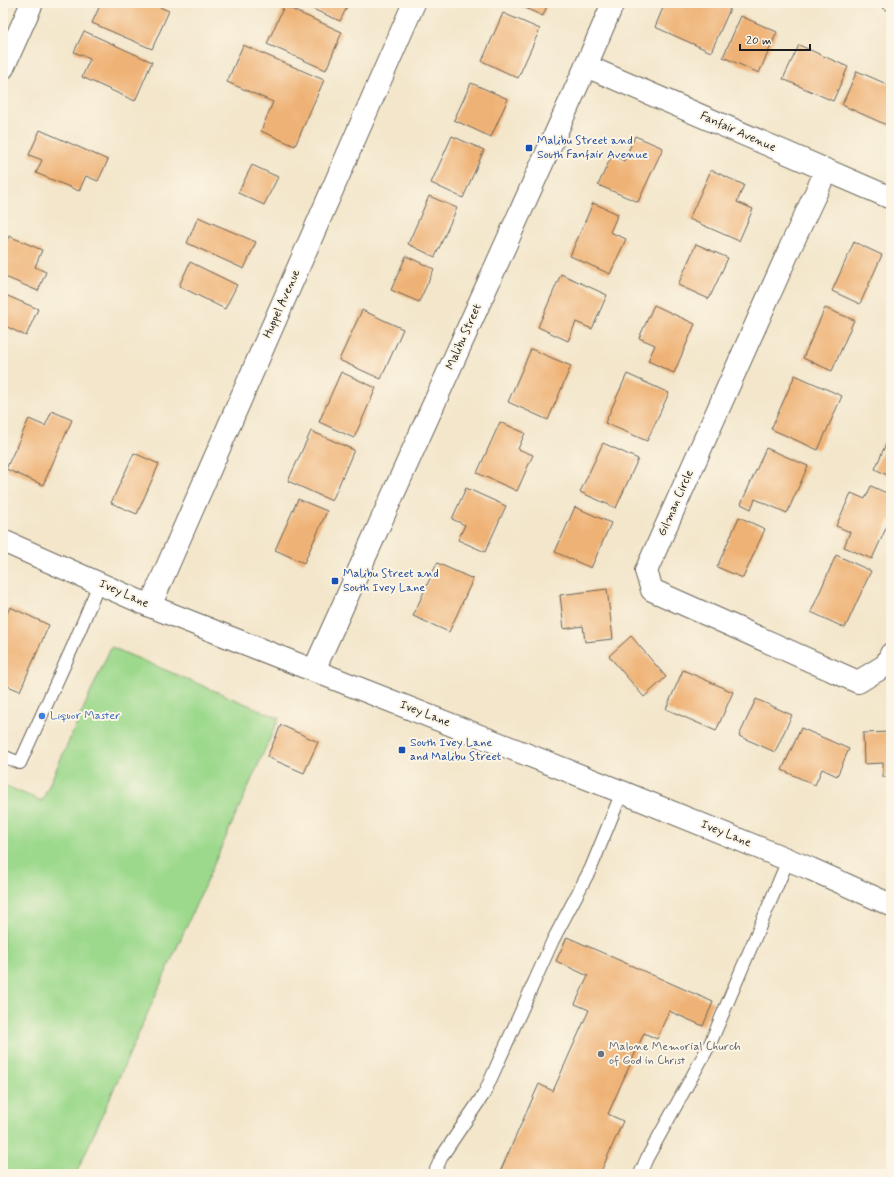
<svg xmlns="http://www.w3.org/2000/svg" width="894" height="1177" font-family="Mynerve,sans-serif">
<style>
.green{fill:#9dd98d;stroke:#5c7a54}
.building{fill:#efb276}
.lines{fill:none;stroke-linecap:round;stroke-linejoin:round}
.service-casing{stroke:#676359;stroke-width:14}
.minor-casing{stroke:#676359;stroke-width:24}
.tertiary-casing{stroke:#676359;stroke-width:24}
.service{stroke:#fff;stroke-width:12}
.minor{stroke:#fff;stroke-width:22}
.tertiary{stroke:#fff;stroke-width:22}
.transit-dot{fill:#1a4fb4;stroke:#fcf5e5;stroke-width:1.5}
.shop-dot{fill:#3f7fe0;stroke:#fcf5e5;stroke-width:1.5}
.worship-dot{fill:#6b7280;stroke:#fcf5e5;stroke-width:1.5}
.labels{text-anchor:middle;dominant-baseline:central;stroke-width:4;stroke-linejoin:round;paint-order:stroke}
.street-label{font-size:12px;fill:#1c1c1c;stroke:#fcf5e5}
.transit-label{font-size:12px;fill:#164399;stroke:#fcf5e5;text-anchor:start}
.shop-label{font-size:12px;fill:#366cbe;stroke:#fcf5e5;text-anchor:start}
.worship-label{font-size:12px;fill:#5b616d;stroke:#fcf5e5;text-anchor:start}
</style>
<rect width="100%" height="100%" fill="#fcf5e5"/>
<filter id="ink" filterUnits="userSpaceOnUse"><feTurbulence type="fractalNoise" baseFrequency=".025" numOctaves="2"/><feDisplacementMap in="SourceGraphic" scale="8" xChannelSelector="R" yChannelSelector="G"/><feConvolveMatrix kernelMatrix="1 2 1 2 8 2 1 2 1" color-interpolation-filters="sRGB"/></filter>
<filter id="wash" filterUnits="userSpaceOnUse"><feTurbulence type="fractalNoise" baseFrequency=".012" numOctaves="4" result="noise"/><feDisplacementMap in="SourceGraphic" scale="16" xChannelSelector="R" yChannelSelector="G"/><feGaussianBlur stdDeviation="0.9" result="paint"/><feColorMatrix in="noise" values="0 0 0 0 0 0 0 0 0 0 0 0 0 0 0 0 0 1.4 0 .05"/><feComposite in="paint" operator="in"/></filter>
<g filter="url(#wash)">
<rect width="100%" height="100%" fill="#f3e6cb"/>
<polygon class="green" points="111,647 279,718 76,1174 3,1174 3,785 42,801"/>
<g id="blocks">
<g class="building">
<polygon points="101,3 150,3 169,11 152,49 92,23"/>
<polygon points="299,3 349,3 340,21"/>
<polygon points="514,3 548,3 543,16"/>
<polygon points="665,3 716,3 730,9 711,52 655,27"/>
<polygon points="885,3 891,3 891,12 883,8"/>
<polygon points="284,6 342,32 326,70 267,44"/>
<polygon points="503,13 540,29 518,78 482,61"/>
<polygon points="741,16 777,32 759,73 723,57"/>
<polygon points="84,31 152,62 135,101 82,77 90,59 74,52"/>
<polygon points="243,45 324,80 295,146 261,131 273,102 227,82"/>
<polygon points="799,45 848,67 833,101 783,79"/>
<polygon points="857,71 891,86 891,127 842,105"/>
<polygon points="471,83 508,99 491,137 454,120"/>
<polygon points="40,130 108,160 98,181 86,176 79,191 36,173 42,160 29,155"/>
<polygon points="452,136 484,150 463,198 431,183"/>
<polygon points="635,136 663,148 638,202 598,185 612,155 624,161"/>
<polygon points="252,165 278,177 264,205 238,193"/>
<polygon points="711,170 744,185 737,202 753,209 739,241 689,219"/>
<polygon points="429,196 457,208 435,257 408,244"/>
<polygon points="593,203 618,214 610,232 626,239 610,274 570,256"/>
<polygon points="198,217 256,242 244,269 187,243"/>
<polygon points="9,236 42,250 35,267 46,272 38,291 3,276 3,250"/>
<polygon points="854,242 882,255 860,304 832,291"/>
<polygon points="696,244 728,258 709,299 678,285"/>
<polygon points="406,256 434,269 419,302 391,290"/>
<polygon points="190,262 237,285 225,309 179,286"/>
<polygon points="561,274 607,295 592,329 576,322 568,341 538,327"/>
<polygon points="3,294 38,309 26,336 3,325"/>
<polygon points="654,305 695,324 674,373 648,361 655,345 639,338"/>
<polygon points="825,308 854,320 832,371 803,358"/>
<polygon points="362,310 403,329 381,379 339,360"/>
<polygon points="531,349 571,366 548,420 508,402"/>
<polygon points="341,372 376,388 354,438 319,422"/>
<polygon points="627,374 669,393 647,441 605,423"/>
<polygon points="795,375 842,396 818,450 771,429"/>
<polygon points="52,411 72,420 43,485 6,469 29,419 45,426"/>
<polygon points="500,422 525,433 518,449 533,455 517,491 477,473"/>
<polygon points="311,431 354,450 332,501 288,481"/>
<polygon points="891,432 891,477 875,469"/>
<polygon points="603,443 638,459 616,508 580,492"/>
<polygon points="766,448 808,466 787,513 755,499 751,509 741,504"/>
<polygon points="134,453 159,464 137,514 111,503"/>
<polygon points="871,486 891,495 891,517 872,559 844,547 850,532 836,526 851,493 865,499"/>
<polygon points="466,488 506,506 485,552 458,540 465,525 452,519"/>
<polygon points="298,499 327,511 304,563 275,550"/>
<polygon points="575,507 611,523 591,568 555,552"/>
<polygon points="739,517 765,529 743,578 717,567"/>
<polygon points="836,555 871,571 845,628 811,612"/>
<polygon points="437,563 473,579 449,632 413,616"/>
<polygon points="607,589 613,639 585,642 583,626 564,629 560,595"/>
<polygon points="10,607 49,625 20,691 3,684 3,622"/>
<polygon points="631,636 666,677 644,697 609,656"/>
<polygon points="683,670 733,692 716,731 666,709"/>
<polygon points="756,699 792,715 775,752 739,736"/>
<polygon points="281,725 318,742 304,773 267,757"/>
<polygon points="801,728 849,749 837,776 822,769 815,785 782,770"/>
<polygon points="891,732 891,777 883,777 883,763 864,764 863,733"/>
<polygon points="567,937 713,1002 703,1026 669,1011 657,1039 644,1033 608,1114 623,1121 600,1174 499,1174 539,1084 553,1091 589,1010 575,1004 588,976 556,961"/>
</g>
</g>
</g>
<g filter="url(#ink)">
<use href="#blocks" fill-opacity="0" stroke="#676359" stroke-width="1"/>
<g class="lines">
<g class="service-casing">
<g id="service">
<polyline points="3,756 20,763 73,646 99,584"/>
<polyline points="434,1174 442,1156 484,1094 553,940 591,868 622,792"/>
<polyline points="640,1174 647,1158 710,1044 788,860"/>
</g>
</g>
<g class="minor-casing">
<g id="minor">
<polyline points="586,66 891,198"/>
<polyline points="3,68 32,3"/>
<polyline points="826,171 791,246 646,571 652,590 858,682 886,665 891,654"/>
<polyline points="150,606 414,3"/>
<polyline points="314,670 586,66 613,3"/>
</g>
</g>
<g class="tertiary-casing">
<polyline id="tertiary" points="3,541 150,606 622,792 811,869 891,905"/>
</g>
<use href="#service" class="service"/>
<use href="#minor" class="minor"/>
<use href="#tertiary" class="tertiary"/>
</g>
</g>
<g class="transit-dot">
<rect x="525" y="144" width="8" height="8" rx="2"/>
<rect x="331" y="577" width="8" height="8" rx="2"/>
<rect x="398" y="746" width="8" height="8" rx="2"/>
</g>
<circle class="shop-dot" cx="42" cy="716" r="4"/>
<circle class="worship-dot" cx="601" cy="1054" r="4"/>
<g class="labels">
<g class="street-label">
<text transform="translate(738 132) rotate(24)">Fanfair Avenue</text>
<text transform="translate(282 304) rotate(-66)">Huppel Avenue</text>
<text transform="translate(464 337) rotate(-66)">Malibu Street</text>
<text transform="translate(676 503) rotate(-66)">Gilman Circle</text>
<text transform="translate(124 594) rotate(24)">Ivey Lane</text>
<text transform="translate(425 714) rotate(21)">Ivey Lane</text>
<text transform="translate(726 834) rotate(22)">Ivey Lane</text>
</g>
<g class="transit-label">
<text x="537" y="141">Malibu Street and<tspan x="537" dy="14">South Fanfair Avenue</tspan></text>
<text x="343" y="574">Malibu Street and<tspan x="343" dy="14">South Ivey Lane</tspan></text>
<text x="410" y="743">South Ivey Lane<tspan x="410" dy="14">and Malibu Street</tspan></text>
</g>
<g class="shop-label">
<text x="50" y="716">Liquor Master</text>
</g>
<g class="worship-label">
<text x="609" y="1047">Malone Memorial Church<tspan x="609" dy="14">of God in Christ</tspan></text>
</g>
</g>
<rect width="894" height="1177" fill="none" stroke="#fcf5e5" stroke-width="16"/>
<path d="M740 44v6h70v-6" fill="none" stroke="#1c1c1c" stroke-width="2"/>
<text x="746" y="44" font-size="12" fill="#1c1c1c" stroke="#fcf5e5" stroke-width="3" paint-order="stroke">20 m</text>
</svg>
